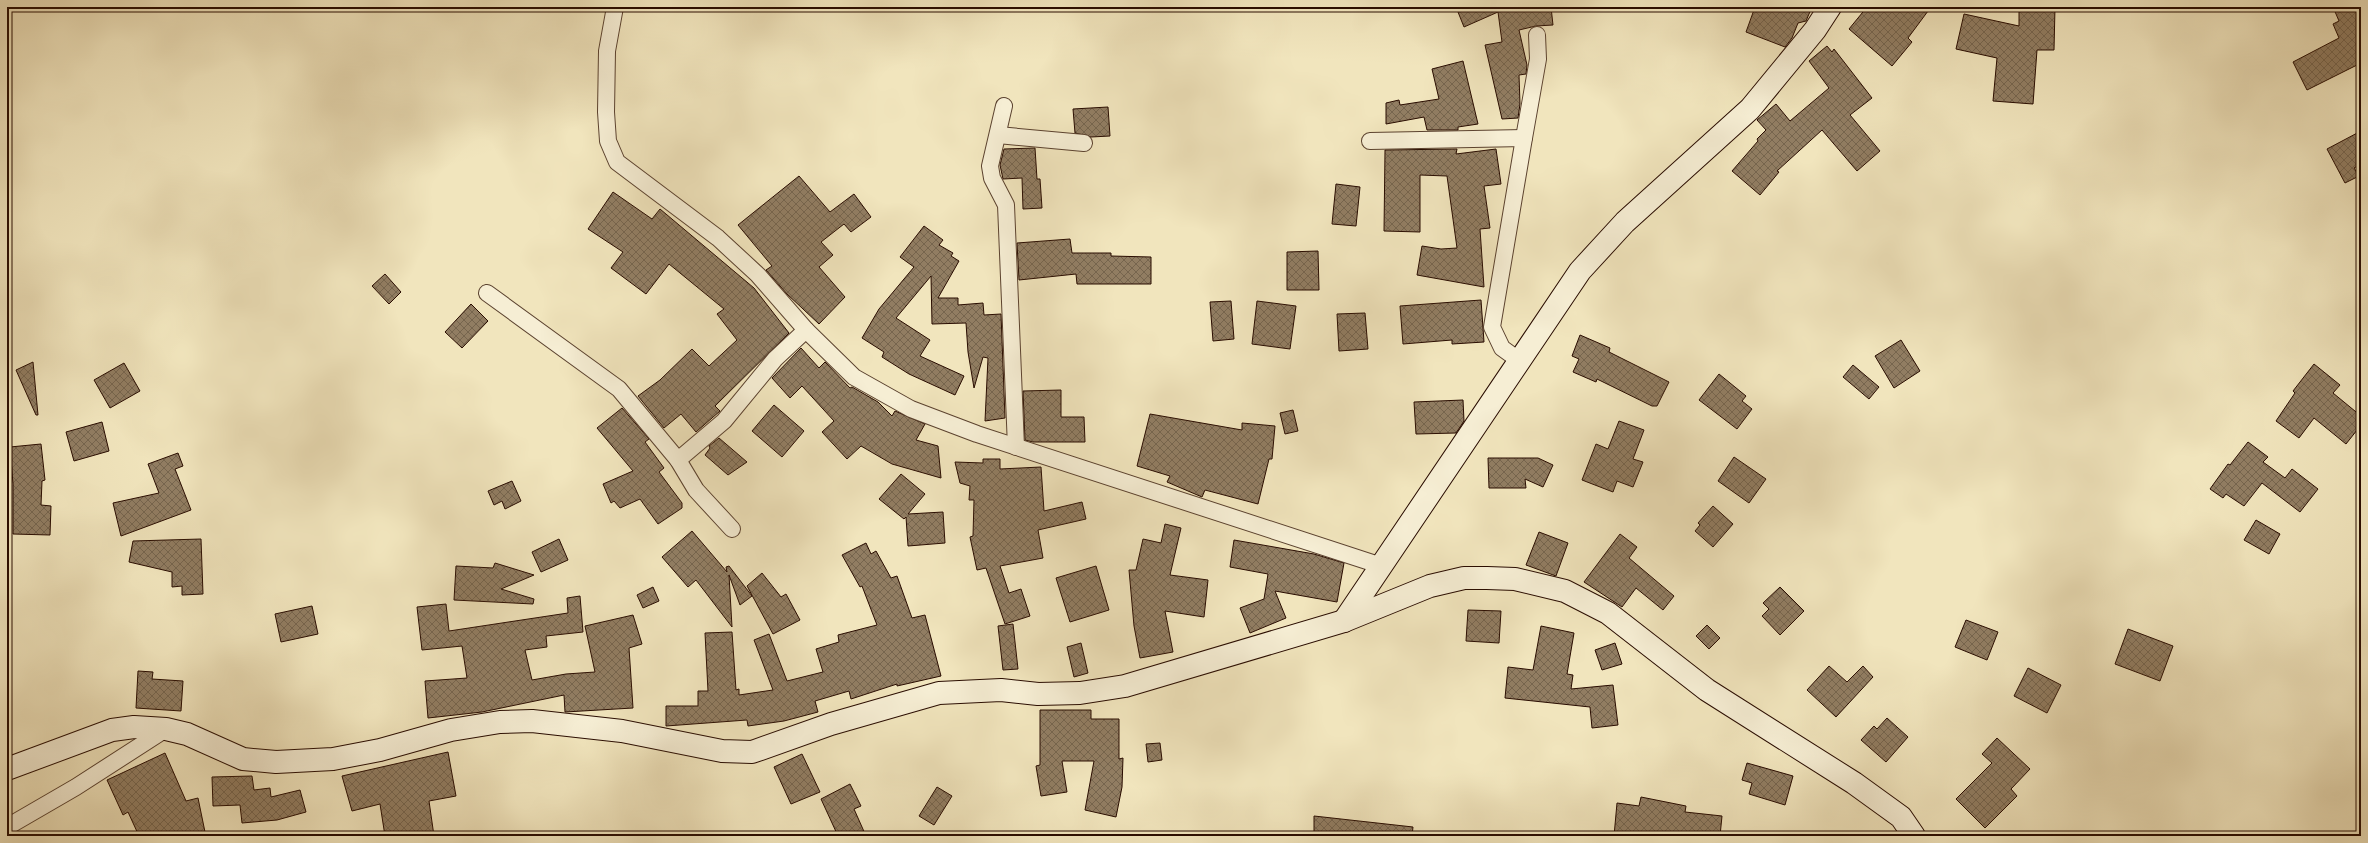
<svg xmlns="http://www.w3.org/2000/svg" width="2368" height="843" font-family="'Sorts Mill Goudy',serif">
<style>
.building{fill:url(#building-cross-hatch);stroke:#290c00}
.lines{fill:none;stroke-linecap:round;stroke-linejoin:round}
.street-casing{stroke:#5b422f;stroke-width:18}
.secondary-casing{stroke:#290c00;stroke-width:24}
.path{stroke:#290c00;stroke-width:2.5;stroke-dasharray:1 2;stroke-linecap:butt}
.street{stroke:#f6eed4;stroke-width:16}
.secondary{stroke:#f6eed4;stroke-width:22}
</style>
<defs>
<pattern id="building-cross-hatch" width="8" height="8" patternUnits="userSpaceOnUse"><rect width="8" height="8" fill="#917d62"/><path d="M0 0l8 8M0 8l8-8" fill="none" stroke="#76654e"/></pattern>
</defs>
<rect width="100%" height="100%" fill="#f1e5bd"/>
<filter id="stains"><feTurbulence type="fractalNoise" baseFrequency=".005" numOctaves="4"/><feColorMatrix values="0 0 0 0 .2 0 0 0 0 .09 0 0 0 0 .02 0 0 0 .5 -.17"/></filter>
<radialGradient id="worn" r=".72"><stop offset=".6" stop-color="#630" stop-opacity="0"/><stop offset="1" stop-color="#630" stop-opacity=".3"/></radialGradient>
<g class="building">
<polygon points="1456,7 1551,7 1553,25 1536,26 1519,30 1527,65 1526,74 1519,75 1520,104 1518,118 1502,119 1485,45 1502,42 1498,12 1464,27"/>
<polygon points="1755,7 1812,7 1806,21 1798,23 1792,38 1785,47 1746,32"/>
<polygon points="1867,7 1931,7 1908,38 1912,42 1892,66 1849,29"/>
<polygon points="2019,7 2055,7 2054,50 2037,50 2033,104 1993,101 1997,58 1956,49 1964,14 2019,26"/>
<polygon points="2333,7 2361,7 2361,63 2307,90 2293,62 2339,38 2333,24 2339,21"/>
<polygon points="1827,46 1832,52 1834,49 1872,98 1850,115 1880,151 1857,171 1822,130 1777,171 1779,172 1760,195 1732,171 1758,141 1757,139 1766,130 1757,120 1776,104 1790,121 1829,88 1809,61"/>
<polygon points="1463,61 1478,124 1458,127 1458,130 1427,130 1424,117 1386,124 1386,103 1399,100 1400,105 1439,99 1432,69"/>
<polygon points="1108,107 1110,136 1091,137 1075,133 1073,109"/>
<polygon points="2361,131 2361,164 2354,168 2359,176 2345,183 2327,149"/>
<polygon points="1035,148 1037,179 1040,179 1042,208 1023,209 1022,178 1003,179 1000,165 1004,149"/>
<polygon points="1457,149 1456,154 1496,149 1501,184 1484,186 1490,228 1480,229 1484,287 1417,275 1422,246 1441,249 1457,248 1447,176 1420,175 1420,232 1384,231 1385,150"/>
<polygon points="799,176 830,212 854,194 871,217 851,232 844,224 821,242 833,255 819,267 845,297 819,324 787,294 766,270 772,266 738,225"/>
<polygon points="1336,184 1360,187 1356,226 1332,224"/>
<polygon points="613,192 652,219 660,209 754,288 789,333 715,406 720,411 696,432 681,414 664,428 638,396 660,380 692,349 709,366 737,340 717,314 724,309 669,264 646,294 611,268 623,252 588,229"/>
<polygon points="924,226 943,240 939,245 953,253 951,256 959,261 938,298 958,298 958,305 983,303 984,315 1001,314 1005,418 985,421 988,358 983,357 974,388 968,352 966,323 932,324 931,276 896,318 930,340 920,356 964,376 955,395 909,374 882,357 884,352 862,338 879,309 914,267 900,257"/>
<polygon points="1070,239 1072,253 1111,253 1111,256 1151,257 1151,284 1077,284 1076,274 1019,280 1017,243"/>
<polygon points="1318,251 1319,290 1287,290 1287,252"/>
<polygon points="385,274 401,292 389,304 372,286"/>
<polygon points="1481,300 1484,342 1452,344 1452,340 1403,344 1400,306"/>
<polygon points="1231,301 1234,339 1213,341 1210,302"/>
<polygon points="1257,301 1296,306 1290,349 1252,344"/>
<polygon points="471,304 488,321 462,348 445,332"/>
<polygon points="1365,313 1368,349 1339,351 1337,314"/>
<polygon points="1580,335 1610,348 1609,352 1669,382 1657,406 1652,406 1597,379 1596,382 1573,372 1579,359 1572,356"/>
<polygon points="1901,340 1920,371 1894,388 1875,356"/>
<polygon points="801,348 819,368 825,362 850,388 852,387 878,402 892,416 895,411 925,424 916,440 938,446 941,478 892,464 861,446 847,459 822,432 834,421 802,386 790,398 772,378"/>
<polygon points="33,362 38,415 36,415 16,370"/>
<polygon points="124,363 140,391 110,408 94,380"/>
<polygon points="2314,364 2340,385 2333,393 2361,416 2361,425 2346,444 2314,418 2299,438 2276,421 2295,393 2293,391"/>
<polygon points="1853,365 1879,387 1869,399 1843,377"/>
<polygon points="1719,374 1746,396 1742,401 1752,409 1737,429 1699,400"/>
<polygon points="1061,390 1061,417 1084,417 1085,442 1033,442 1025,440 1023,391"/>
<polygon points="1463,400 1464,421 1456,433 1416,434 1414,402"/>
<polygon points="774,405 804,431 782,457 752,431"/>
<polygon points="622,408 649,439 645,442 664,468 659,472 682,503 682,508 658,524 640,499 620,508 614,501 611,503 603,484 633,471 597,428"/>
<polygon points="1293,410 1298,431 1285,434 1280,413"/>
<polygon points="1150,414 1242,430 1242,423 1275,426 1272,459 1269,459 1258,504 1205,490 1202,497 1167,482 1170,476 1137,466"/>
<polygon points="1619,421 1644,430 1633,459 1643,462 1633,487 1617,481 1613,492 1582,480 1596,444 1608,449"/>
<polygon points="102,422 109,451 74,461 66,432"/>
<polygon points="719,438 747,462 728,475 705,455 710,448 709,446"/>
<polygon points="2248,442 2268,457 2263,462 2285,478 2292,469 2318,489 2300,512 2262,483 2244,506 2226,494 2223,498 2210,489 2228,464 2230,465"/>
<polygon points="41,444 45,480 42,481 41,505 51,506 50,535 13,534 13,484 10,447"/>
<polygon points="178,453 183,466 175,469 191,510 121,536 113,503 159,493 148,464"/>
<polygon points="1734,457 1766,479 1749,503 1718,481"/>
<polygon points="1488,458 1538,458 1553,465 1543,487 1525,479 1526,488 1489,488"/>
<polygon points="983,459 1000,459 1000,469 1041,467 1044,511 1082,502 1086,519 1038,530 1043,558 1000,566 1009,593 1021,589 1030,616 1005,624 986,568 977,570 970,537 973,536 974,500 969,500 970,486 960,483 955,462 983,463"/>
<polygon points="901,474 925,494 908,514 943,512 945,543 908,546 906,517 904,519 879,499"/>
<polygon points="512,481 521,501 505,509 502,501 494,505 488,491"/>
<polygon points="1713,506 1733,524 1713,547 1695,531 1700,525 1698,523"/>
<polygon points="2256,520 2280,534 2269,554 2244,540"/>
<polygon points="1165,524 1181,528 1170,575 1208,580 1204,617 1165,611 1173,652 1140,658 1134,626 1129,570 1136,570 1143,539 1161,543"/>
<polygon points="692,531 727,572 726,567 729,566 752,596 740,605 729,575 732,627 696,580 688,587 662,557"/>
<polygon points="1539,532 1568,543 1556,576 1526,565"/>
<polygon points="1620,534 1637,547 1629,558 1674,596 1663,610 1636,588 1622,607 1584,582"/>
<polygon points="201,539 203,594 182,595 182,586 172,587 172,572 129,562 133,541"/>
<polygon points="559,539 568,560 541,572 532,552"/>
<polygon points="1234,540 1314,554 1344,563 1337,602 1275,591 1286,618 1250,633 1240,608 1264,599 1268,574 1230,567"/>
<polygon points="866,543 871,554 876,551 891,578 897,576 912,618 925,615 941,676 897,686 897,684 851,699 849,691 815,701 818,712 784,721 748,726 747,720 666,726 666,706 698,706 698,691 708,691 705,633 732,632 736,690 739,689 739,695 773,690 754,640 769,634 787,681 823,672 816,649 839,642 838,635 877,625 862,586 860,587 842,555"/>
<polygon points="495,563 534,575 501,589 534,599 533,604 454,600 456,566 493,568"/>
<polygon points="1096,566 1109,610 1070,622 1056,578"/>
<polygon points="762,573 781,597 786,594 800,620 773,634 747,586"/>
<polygon points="653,587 659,601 643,608 637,595"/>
<polygon points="1780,587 1804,611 1780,635 1762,616 1769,609 1763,603"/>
<polygon points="580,596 583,632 546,636 547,647 525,650 532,680 566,674 595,672 585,626 633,615 642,644 629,648 633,708 565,712 564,695 482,712 428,718 425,681 467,678 462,646 422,650 417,607 446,604 449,631 568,613 567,598"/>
<polygon points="312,606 318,634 281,642 275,614"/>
<polygon points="1468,610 1501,611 1499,643 1466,641"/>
<polygon points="1966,620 1998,632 1987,660 1955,647"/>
<polygon points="1013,624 1018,669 1003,670 998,626"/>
<polygon points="1707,625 1720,638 1709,649 1696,636"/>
<polygon points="1541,626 1574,633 1567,674 1573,675 1571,689 1613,685 1618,725 1592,728 1590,707 1505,698 1508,667 1533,670"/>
<polygon points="2128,629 2173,646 2160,681 2115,664"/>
<polygon points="1081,643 1088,673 1074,677 1067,647"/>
<polygon points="1615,643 1622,664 1602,670 1595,650"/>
<polygon points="1829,666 1847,682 1863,666 1873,677 1836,717 1807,690"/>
<polygon points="2028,668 2061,685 2047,713 2014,696"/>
<polygon points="138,671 153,672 152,679 183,681 181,711 136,708"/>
<polygon points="1040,710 1091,710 1091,719 1119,719 1119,759 1123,758 1122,787 1116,817 1085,810 1094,761 1062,761 1067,792 1041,796 1036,766 1040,765"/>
<polygon points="1887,718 1908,737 1886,762 1861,740 1874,726 1877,729"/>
<polygon points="1997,738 2030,769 2011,789 2017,796 1985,828 1956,799 1992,763 1982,754"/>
<polygon points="1160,743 1162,760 1148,762 1146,744"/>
<polygon points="448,752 456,796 429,801 434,836 385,836 380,804 352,811 342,776"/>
<polygon points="165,753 186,801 198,798 205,832 185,836 139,836 128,812 123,815 107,780"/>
<polygon points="802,754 820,792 791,804 774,767"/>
<polygon points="1747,763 1793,776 1785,805 1749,794 1752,783 1742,780"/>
<polygon points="252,776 254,790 270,788 271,797 300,790 306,812 277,820 242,823 240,805 213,806 212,777"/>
<polygon points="850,784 861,806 854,809 866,836 838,836 821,799"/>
<polygon points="937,787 952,796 934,825 919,816"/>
<polygon points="1641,797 1686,806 1685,812 1722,816 1720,836 1614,836 1617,803 1639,806"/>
<polygon points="1314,816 1413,827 1412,836 1314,836"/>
</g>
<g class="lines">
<g class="street-casing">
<g id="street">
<polyline points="615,7 607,51 606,112 608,141 617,162 718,238 758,275 806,330 854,377 911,409 977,434 1382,566"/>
<polyline points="1004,106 990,166 992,178 1006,205 1016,447"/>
<polyline points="998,135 1084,143"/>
<polyline points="1524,138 1538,59 1537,35"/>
<polyline points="1370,141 1524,138 1492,327 1502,348 1520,361"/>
<polyline points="487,293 619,389 678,460 696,490 732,529"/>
<polyline points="678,460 724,421 775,359 806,330"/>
<polyline points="7,827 76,787 166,729"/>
</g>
</g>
<g class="secondary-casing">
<g id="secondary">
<polyline points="1344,621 1580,271 1625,222 1750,109 1815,30 1830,7"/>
<polyline points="7,769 112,730 134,727 166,729 187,734 243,759 276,762 333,759 380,750 451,730 500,722 532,721 622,731 722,751 752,752 831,724 939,693 1001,690 1038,694 1080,693 1125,686 1344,621 1430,586 1464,578 1487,578 1515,579 1565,591 1608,613 1707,690 1854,783 1901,817 1914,836"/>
</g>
</g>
<polyline class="path" points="880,7 881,10"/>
<use href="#street" class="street"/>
<use href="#secondary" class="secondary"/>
</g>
<rect width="2368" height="843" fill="none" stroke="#f1e5bd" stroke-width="24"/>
<rect x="8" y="8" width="2352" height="827" fill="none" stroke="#290c00" stroke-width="2"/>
<rect x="12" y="12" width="2344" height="819" fill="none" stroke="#290c00"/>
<rect width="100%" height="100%" filter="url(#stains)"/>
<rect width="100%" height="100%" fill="url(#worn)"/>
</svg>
